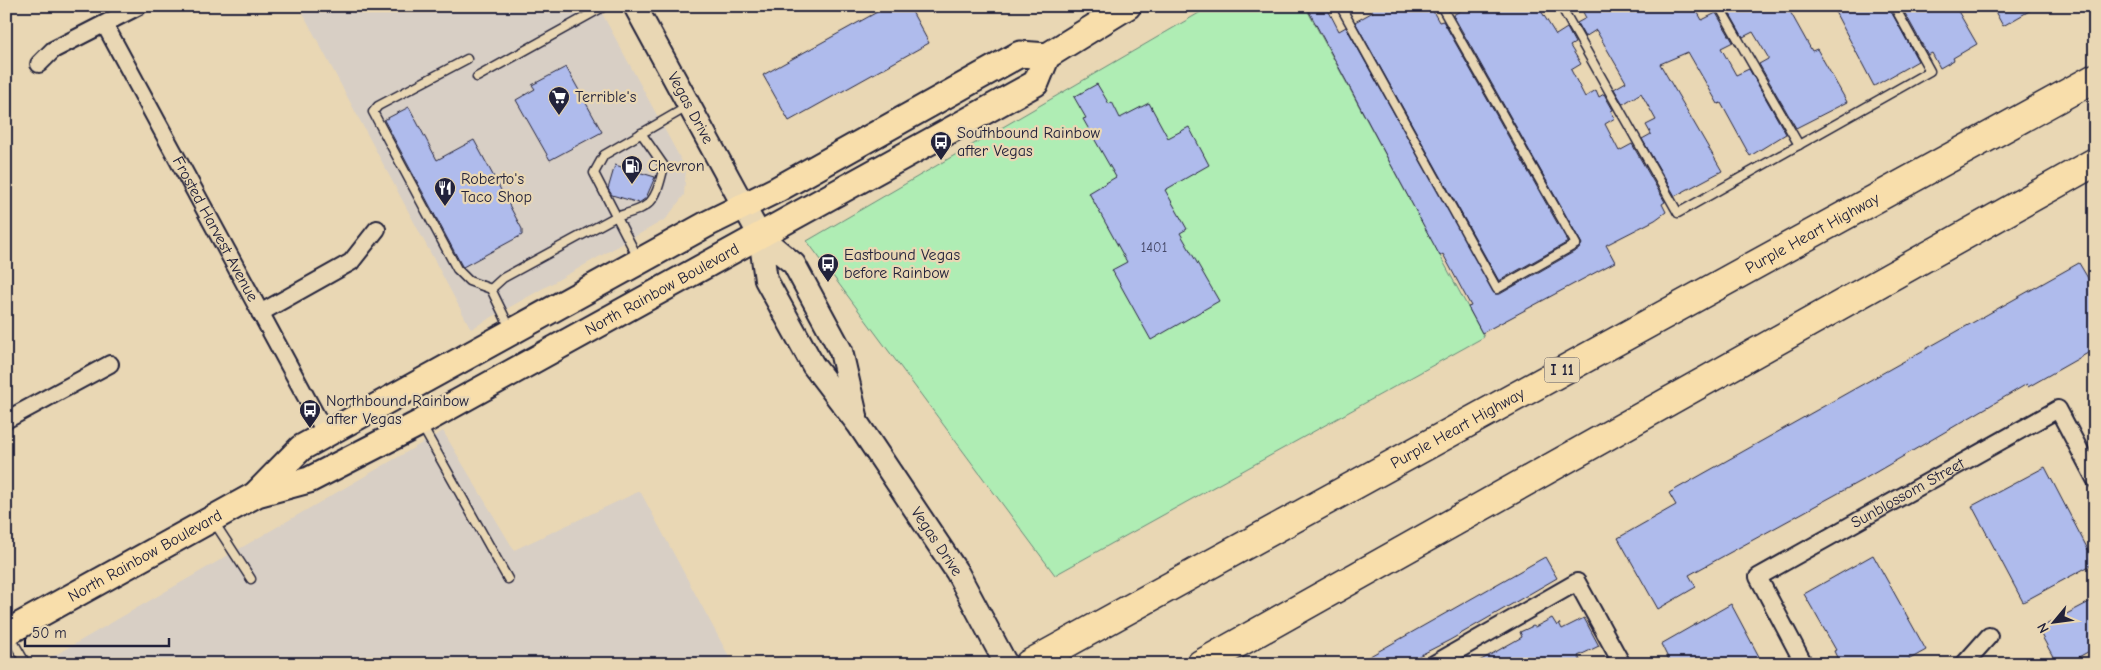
<svg xmlns="http://www.w3.org/2000/svg" width="2101" height="670" font-family="'Comic Neue',sans-serif">
<style>
.built{fill:#d8cfc5}
.green{fill:#afedb4;stroke:#688878}
.building{fill:#afbbec;stroke:#22223b}
.lines{fill:none;stroke-linecap:round;stroke-linejoin:round}
.lane-casing{stroke:#22223b;stroke-width:11}
.street-casing{stroke:#22223b;stroke-width:20}
.secondary-casing{stroke:#22223b;stroke-width:26}
.primary-casing{stroke:#22223b;stroke-width:29}
.highway-casing{stroke:#22223b;stroke-width:31}
.lane{stroke:#e9d7b4;stroke-width:8}
.street{stroke:#e9d7b4;stroke-width:16}
.secondary{stroke:#e9d7b4;stroke-width:22}
.primary{stroke:#f8deab;stroke-width:25}
.highway{stroke:#f8deab;stroke-width:28}
.labels{text-anchor:middle;dominant-baseline:central;stroke-width:4.5;stroke-linejoin:round;paint-order:stroke}
.number-label{font-size:14px;fill:#454867}
.shield{fill:#e9d7b4;stroke:#5e585f;stroke-width:1}
.shield-label{font-size:15px;font-weight:bold;fill:#22223b}
.poi-label{font-size:16px;fill:#22223b;stroke:#e9d7b4;text-anchor:start}
.street-label{font-size:16px;fill:#22223b;stroke:#e9d7b4}
</style>
<rect width="100%" height="100%" fill="#e9d7b4"/>
<filter id="ink" filterUnits="userSpaceOnUse"><feTurbulence type="fractalNoise" baseFrequency=".02" numOctaves="2"/><feDisplacementMap in="SourceGraphic" scale="10" xChannelSelector="R" yChannelSelector="G"/><feConvolveMatrix kernelMatrix="1 2 1 2 8 2 1 2 1" color-interpolation-filters="sRGB"/></filter>
<g filter="url(#ink)">
<g class="built">
<polygon points="299,6 598,6 686,169 684,195 666,219 471,329"/>
<polygon points="443,431 514,550 640,491 733,664 40,664"/>
</g>
<polygon class="green" points="1211,6 1305,6 1484,337 1055,575 807,241"/>
<g class="building">
<polygon points="888,6 909,6 929,43 789,121 763,75"/>
<polygon points="1306,6 1326,6 1339,31 1346,27 1495,294 1500,294 1579,249 1582,244 1453,15 1469,6 1538,6 1556,35 1567,28 1575,43 1570,46 1581,64 1571,70 1585,97 1596,90 1599,97 1604,94 1613,110 1611,111 1615,118 1605,124 1619,151 1632,144 1665,202 1662,204 1666,212 1655,220 1606,245 1615,262 1482,333 1468,307 1471,306 1443,254 1440,256"/>
<polygon points="1370,6 1430,6 1439,22 1443,21 1568,242 1499,281 1355,22 1373,12"/>
<polygon points="1580,6 1694,6 1702,20 1716,13 1733,42 1721,48 1736,75 1749,69 1786,134 1750,156 1721,103 1718,104 1688,52 1660,64 1722,171 1675,196 1642,139 1651,134 1646,125 1656,120 1641,93 1623,104 1614,89 1626,82 1596,30 1585,37 1577,23 1586,18"/>
<polygon points="1728,6 1787,6 1812,51 1817,49 1847,102 1796,128 1759,64 1768,59 1768,57 1753,32 1743,37 1726,7"/>
<polygon points="1832,6 1888,6 1918,61 1874,86"/>
<polygon points="1901,6 1955,6 1977,44 1953,58 1954,60 1940,68 1932,53 1928,55"/>
<polygon points="1992,6 2038,6 2003,26"/>
<polygon points="566,67 602,132 550,160 516,100 535,89 532,85"/>
<polygon points="1097,84 1109,104 1112,102 1120,118 1149,103 1168,138 1189,127 1209,165 1165,190 1187,229 1180,233 1219,301 1151,340 1112,270 1127,262 1089,193 1116,177 1083,119 1086,118 1074,97"/>
<polygon points="409,107 437,160 474,140 522,229 522,235 463,267 462,266 384,120"/>
<polygon points="615,165 655,177 646,198 639,203 612,195 608,189"/>
<polygon points="2079,263 2095,290 2095,349 2028,387 2027,384 1866,478 1689,575 1696,587 1658,609 1618,538 1676,505 1669,493"/>
<polygon points="2045,467 2095,563 2023,602 1972,506"/>
<polygon points="1873,555 1926,650 1901,664 1840,664 1834,651 1836,650 1804,594"/>
<polygon points="1545,557 1557,578 1450,640 1403,664 1356,664"/>
<polygon points="2095,599 2095,648 2066,664 2057,664 2038,629"/>
<polygon points="1731,604 1763,664 1671,664 1661,644"/>
<polygon points="1552,618 1557,626 1559,623 1562,629 1584,618 1599,646 1578,656 1582,664 1474,664 1522,637 1520,632 1533,626 1535,627"/>
</g>
<g class="lines">
<g class="lane-casing">
<g id="lane">
<polyline points="1346,6 1342,9 1497,289 1576,244 1441,6"/>
<polyline points="1561,6 1678,213 1930,71 1894,6"/>
<polyline points="1719,6 1799,145"/>
<polyline points="467,59 378,106 373,112 457,269 469,281 491,289"/>
<polyline points="477,77 605,6"/>
<polyline points="639,260 594,173 604,155 687,107"/>
<path d="M510 328 491 289 503 278 615 217C653 207 655 203 664 166L641 133"/>
<polyline points="422,426 508,579"/>
<polyline points="214,522 251,579"/>
<polyline points="10,636 26,664"/>
</g>
</g>
<g class="street-casing">
<g id="street">
<path id="s1" d="M105 25 326 434"/>
<polyline points="39,64 53,50 139,6"/>
<polyline points="260,313 351,262 377,229"/>
<polyline points="6,420 110,364"/>
<polyline points="1434,664 1577,582 1622,664"/>
<path id="s2" d="M1804 664 1758 577 2058 409 2095 479"/>
<polyline points="1964,664 1989,636"/>
</g>
</g>
<g class="secondary-casing">
<g id="secondary">
<path id="s3" d="M635 6 760 236 766 280 813 365 858 424 957 572 1006 664"/>
<polyline points="760,236 794,264 841,351 856,416"/>
</g>
</g>
<g class="primary-casing">
<g id="primary">
<polyline points="257,493 301,448 709,223 778,189 1020,54 1047,56 1128,6"/>
<path id="s4" d="M6 633 257 494 309 480 420 423 1036 83 1047 56"/>
</g>
</g>
<g class="highway-casing">
<g id="highway">
<path id="s5" d="M1029 664 2095 78"/>
<polyline points="1201,664 2095,162"/>
</g>
</g>
<use href="#lane" class="lane"/>
<use href="#street" class="street"/>
<use href="#secondary" class="secondary"/>
<use href="#primary" class="primary"/>
<use href="#highway" class="highway"/>
</g>
</g>
<defs>
<g id="supermarket-pin" transform="scale(1.125)"><path d="M0 17L-7.5 6A9.5 9.5 0 1 1 7.5 6Z" fill="#22223b" stroke="#e9d7b4"/><path d="M-6-5.5h2.5l.6 2H6L4.5 2H-2.5L-4.4-4H-6ZM-1.5 3.2a1.3 1.3 0 1 0 .1 0ZM3 3.2a1.3 1.3 0 1 0 .1 0Z" fill="#fff"/></g>
<g id="bus-pin" transform="scale(1.125)"><path d="M0 17L-7.5 6A9.5 9.5 0 1 1 7.5 6Z" fill="#22223b" stroke="#e9d7b4"/><path d="M-5-6H5V4H4V6H2V4H-2V6H-4V4H-5ZM-3.5-4V0h7V-4ZM-3.5 1.2v1.5H-2V1.2ZM2 1.2v1.5H3.5V1.2Z" fill="#fff"/></g>
<g id="fuel-pin" transform="scale(1.125)"><path d="M0 17L-7.5 6A9.5 9.5 0 1 1 7.5 6Z" fill="#22223b" stroke="#e9d7b4"/><path d="M-5.5-6h7V0h2V4h1.3V-2.5L3-4.5l.8-.8L6-3V5H2.5V1h-1V6h-7ZM-4.2-4.7v3.2H.2V-4.7Z" fill="#fff"/></g>
<g id="restaurant-pin" transform="scale(1.125)"><path d="M0 17L-7.5 6A9.5 9.5 0 1 1 7.5 6Z" fill="#22223b" stroke="#e9d7b4"/><path d="M-5-6h1v4h1v-4h1v4h1v-4h1v5L-1.5 .5V6h-2V.5L-5-1ZM5-6V6H3V1.5H1.5Q1.5-4 5-6Z" fill="#fff"/></g>
</defs>
<g fill-rule="evenodd">
<use href="#supermarket-pin" x="559" y="97"/>
<use href="#bus-pin" x="941" y="142"/>
<use href="#fuel-pin" x="632" y="166"/>
<use href="#restaurant-pin" x="445" y="188"/>
<use href="#bus-pin" x="828" y="264"/>
<use href="#bus-pin" x="310" y="410"/>
</g>
<g class="labels">
<g class="number-label">
<text x="1154" y="247">1401</text>
</g>
<rect class="shield" x="1544.5" y="357.5" width="35" height="25" rx="4"/>
<g class="shield-label">
<text x="1562" y="370">I 11</text>
</g>
<g class="poi-label">
<text x="575" y="97">Terrible's</text>
<text x="957" y="133">Southbound Rainbow<tspan x="957" dy="18">after Vegas</tspan></text>
<text x="648" y="166">Chevron</text>
<text x="461" y="179">Roberto's<tspan x="461" dy="18">Taco Shop</tspan></text>
<text x="844" y="255">Eastbound Vegas<tspan x="844" dy="18">before Rainbow</tspan></text>
<text x="326" y="401">Northbound Rainbow<tspan x="326" dy="18">after Vegas</tspan></text>
</g>
<g class="street-label">
<text stroke="none"><textPath href="#s3" startOffset="116">Vegas Drive</textPath></text>
<text stroke="none"><textPath href="#s1" startOffset="232">Frosted Harvest Avenue</textPath></text>
<text stroke="none"><textPath href="#s5" startOffset="894">Purple Heart Highway</textPath></text>
<text stroke="none"><textPath href="#s4" startOffset="742">North Rainbow Boulevard</textPath></text>
<text stroke="none"><textPath href="#s5" startOffset="489">Purple Heart Highway</textPath></text>
<text stroke="none"><textPath href="#s2" startOffset="270">Sunblossom Street</textPath></text>
<text stroke="none"><textPath href="#s3" startOffset="619">Vegas Drive</textPath></text>
<text stroke="none"><textPath href="#s4" startOffset="159">North Rainbow Boulevard</textPath></text>
</g>
</g>
<rect width="2101" height="670" fill="none" stroke="#e9d7b4" stroke-width="25"/>
<rect x="12" y="12" width="2076" height="645" fill="none" stroke="#22223b" stroke-width="2" filter="url(#ink)"/>
<g transform="translate(2054 622) rotate(241)" stroke="#e9d7b4" stroke-width="4" paint-order="stroke">
<path d="M0-4L9 19L0 12L-9 19Z" fill="#22223b"/>
<text y="-8" font-size="14" font-weight="bold" text-anchor="middle" fill="#22223b">N</text>
</g>
<path d="M25 638v8h144v-8" fill="none" stroke="#22223b" stroke-width="2.5"/>
<text x="32" y="638" font-size="15" fill="#22223b" stroke="#e9d7b4" stroke-width="4" paint-order="stroke">50 m</text>
</svg>
